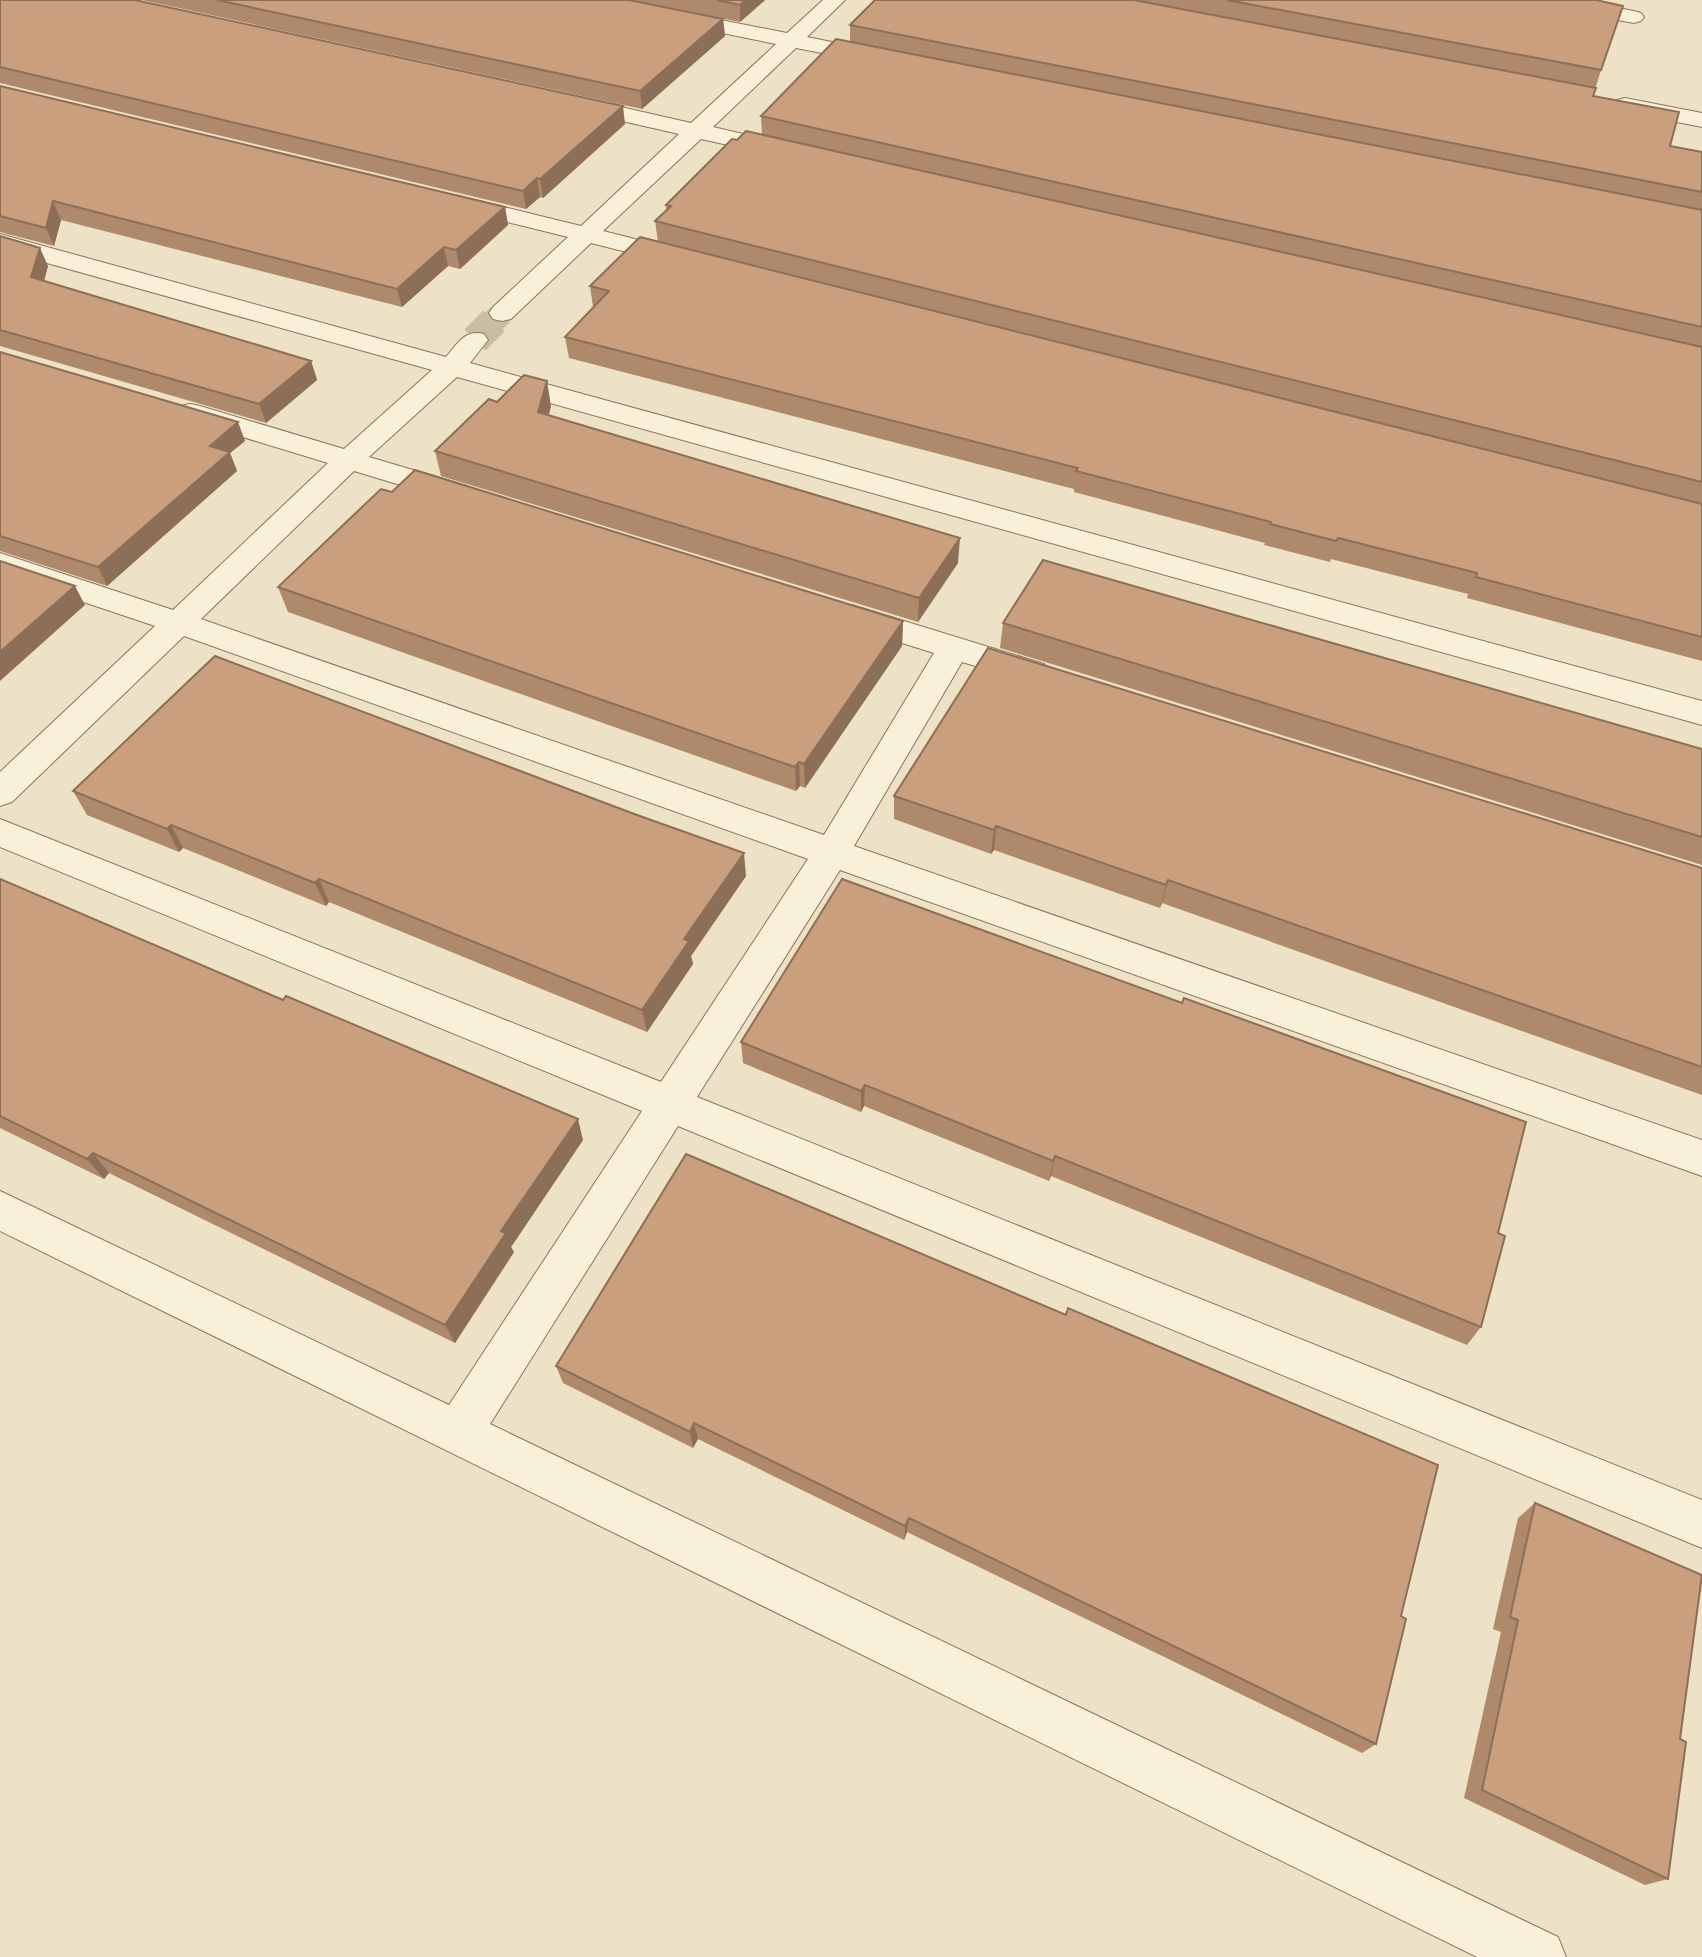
<svg xmlns="http://www.w3.org/2000/svg" width="1702" height="1957" font-family="'Times New Roman',serif">
<style>
.lines{fill:none;stroke-linecap:round;stroke-linejoin:round}
.minor-tunnel-far1{stroke:#c9bea5;stroke-width:24;stroke-dasharray:24 11;stroke-linecap:butt}
.minor-tunnel{stroke:#c9bea5;stroke-width:30;stroke-dasharray:30 15;stroke-linecap:butt}
.minor-casing{stroke:#88755c;stroke-width:2}
.minor{fill:#f8f0d9;fill-rule:evenodd}
.wall{fill:#ae896c}
.shaded-wall{fill:#8d6f58}
.building{fill:#ca9f7d;stroke:#8d6f58;stroke-width:2}
</style>
<rect width="100%" height="100%" fill="#ede2c6"/>
<g class="lines">
<polyline class="minor-tunnel-far1" points="492,323 502,313"/>
<polyline class="minor-tunnel" points="475,340 494,321"/>
<g class="minor-casing">
<g id="minor">
<polygon points="578,0 619,0 787,33 823,0 845,0 807,37 886,53 889,58 886,63 878,64 796,48 713,127 795,146 799,151 795,156 787,158 701,139 603,231 691,253 695,258 691,263 682,266 591,243 511,319 502,321 493,319 489,313 493,307 568,237 446,207 443,202 446,197 455,195 581,226 679,134 565,108 562,103 565,98 573,96 691,123 776,44 588,6 581,4"/>
<polygon points="1531,0 1575,0 1634,11 1641,13 1644,17 1641,21 1634,23 1541,6 1534,4"/>
<polygon points="1625,98 1702,113 1702,127 1617,110 1614,105 1617,100"/>
<path d="M0 234 446 357C458 343 465 329 484 334L488 340 470 363 1702 701V725L457 377 369 457 467 486 472 493 467 500 457 502 354 471 201 619 824 835 934 653 841 624 836 616 841 608 852 605 1044 664 1048 672 1044 680 1032 683 962 662 854 846 1702 1140V1176L840 870 697 1097 1702 1500V1548L678 1126 490 1424 1558 1937 1566 1957H1477L0 1231V1191L449 1405 642 1111 0 847V819L661 1082 808 859 184 636 12 802 0 806V772L155 626 0 574V553L173 610 328 463 180 418 176 412 180 406 190 404 200 406 344 449 432 370 0 250Z"/>
</g>
</g>
<use href="#minor" class="minor"/>
</g>
<g class="wall">
<polygon points="0,0 625,124 543,198 540,197 526,209 0,83"/>
<polygon points="142,0 629,0 723,19 725,36 642,109"/>
<polygon points="632,0 765,0 740,22"/>
<polygon points="875,0 1596,0 1601,70 1593,96 1670,146 1702,152 1702,661 1467,598 1468,594 1331,559 1330,562 1264,545 1265,543 1074,492 1074,489 569,358 565,337 594,307 593,307 590,286 658,242 655,221 666,210 666,205 737,140 762,135 761,116 850,42 850,25"/>
<polygon points="0,86 505,207 508,225 460,269 448,266 402,307 61,220 54,246 0,232"/>
<polygon points="0,236 48,266 44,281 311,361 317,380 266,423 0,346"/>
<polygon points="0,352 245,441 230,453 237,471 107,586 0,551"/>
<polygon points="497,402 551,406 549,415 958,563 918,622 441,476 435,451"/>
<polygon points="392,492 903,621 902,646 805,788 800,786 796,791 288,612 278,587"/>
<polygon points="1003,623 1702,749 1702,865 1000,648"/>
<polygon points="73,791 746,876 691,956 693,964 647,1032 329,902 326,906 183,848 179,852 87,815"/>
<polygon points="894,796 1702,868 1702,1095 1162,903 1160,908 994,850 991,854 894,819"/>
<polygon points="0,879 583,1140 511,1247 514,1252 455,1343 109,1173 104,1179 0,1128"/>
<polygon points="741,1042 1498,1233 1481,1327 1467,1345 1051,1176 1049,1181 864,1106 861,1112 743,1063"/>
<polygon points="556,1366 1401,1616 1376,1744 1362,1753 907,1532 904,1540 698,1439 693,1448 563,1383"/>
<polygon points="1535,1503 1680,1739 1668,1879 1645,1885 1464,1798 1501,1632 1493,1629 1518,1518"/>
</g>
<g class="shaded-wall">
<polygon points="745,0 765,0 740,22 740,5"/>
<polygon points="723,19 725,36 642,109 640,91"/>
<polygon points="623,106 625,124 543,198 540,179"/>
<polygon points="537,178 540,197 526,209 523,191"/>
<polygon points="53,201 61,220 54,246 46,228"/>
<polygon points="505,207 508,225 460,269 456,250"/>
<polygon points="444,247 448,266 402,307 397,289"/>
<polygon points="40,248 48,266 40,295 31,277"/>
<polygon points="311,361 317,380 266,423 259,404"/>
<polygon points="547,381 551,406 542,436 538,412"/>
<polygon points="238,422 245,441 230,453 237,471 107,586 98,567 210,446"/>
<polygon points="960,538 958,563 918,622 919,598"/>
<polygon points="75,586 85,605 0,681 0,652"/>
<polygon points="903,621 902,646 805,788 804,764"/>
<polygon points="799,762 800,786 796,791 795,767"/>
<polygon points="171,825 183,848 179,852 167,829"/>
<polygon points="996,826 994,850 991,854 994,830"/>
<polygon points="744,853 746,876 691,956 693,964 647,1032 642,1010 684,939"/>
<polygon points="319,879 329,902 326,906 315,883"/>
<polygon points="1168,880 1162,903 1160,908 1166,885"/>
<polygon points="865,1085 864,1106 861,1112 861,1091"/>
<polygon points="578,1119 583,1140 511,1247 514,1252 455,1343 445,1325 501,1231"/>
<polygon points="93,1153 109,1173 104,1179 87,1159"/>
<polygon points="1055,1156 1051,1176 1049,1181 1053,1161"/>
<polygon points="694,1423 698,1439 693,1448 690,1432"/>
<polygon points="909,1518 907,1532 904,1540 905,1526"/>
</g>
<g class="building">
<polygon points="0,0 135,0 623,106 540,179 537,178 523,191 0,67"/>
<polygon points="217,0 629,0 723,19 640,91"/>
<polygon points="717,0 745,0 740,5"/>
<polygon points="875,0 1134,0 1596,88 1593,96 1679,112 1670,146 1702,152 1702,192 850,25"/>
<polygon points="1227,0 1596,0 1623,6 1601,70"/>
<polygon points="836,39 1702,210 1702,327 761,116"/>
<polygon points="0,86 505,207 456,250 444,247 397,289 53,201 46,228 0,216"/>
<polygon points="746,131 1702,347 1702,482 655,221 671,206 666,205 732,139 737,140"/>
<polygon points="0,236 40,248 31,277 311,361 259,404 0,330"/>
<polygon points="640,237 1702,504 1702,637 1476,577 1477,573 1338,538 1336,541 1270,524 1271,522 1076,471 1078,468 565,337 609,291 590,286"/>
<polygon points="0,352 238,422 210,446 230,452 98,567 0,536"/>
<polygon points="524,375 547,381 538,412 960,538 919,598 435,451 489,399 497,402"/>
<polygon points="415,470 903,621 804,764 799,762 795,767 278,587 381,489 392,492"/>
<polygon points="1043,560 1702,749 1702,837 1003,623"/>
<polygon points="0,561 75,586 0,652"/>
<polygon points="988,648 1702,868 1702,1067 1168,880 1166,885 996,826 994,830 894,796"/>
<polygon points="215,656 637,815 744,853 684,939 689,941 642,1010 319,879 315,883 171,825 167,829 73,791"/>
<polygon points="0,879 283,1000 286,996 578,1119 501,1231 506,1233 445,1325 93,1153 87,1159 0,1116"/>
<polygon points="842,879 1182,1003 1184,998 1526,1122 1498,1233 1505,1236 1481,1327 1055,1156 1053,1161 865,1085 861,1091 741,1042"/>
<polygon points="686,1154 1066,1315 1068,1308 1438,1465 1401,1616 1406,1619 1376,1744 909,1518 905,1526 694,1423 690,1432 556,1366"/>
<polygon points="1535,1503 1702,1575 1680,1739 1686,1742 1668,1879 1482,1790 1518,1620 1510,1617"/>
</g>
</svg>
